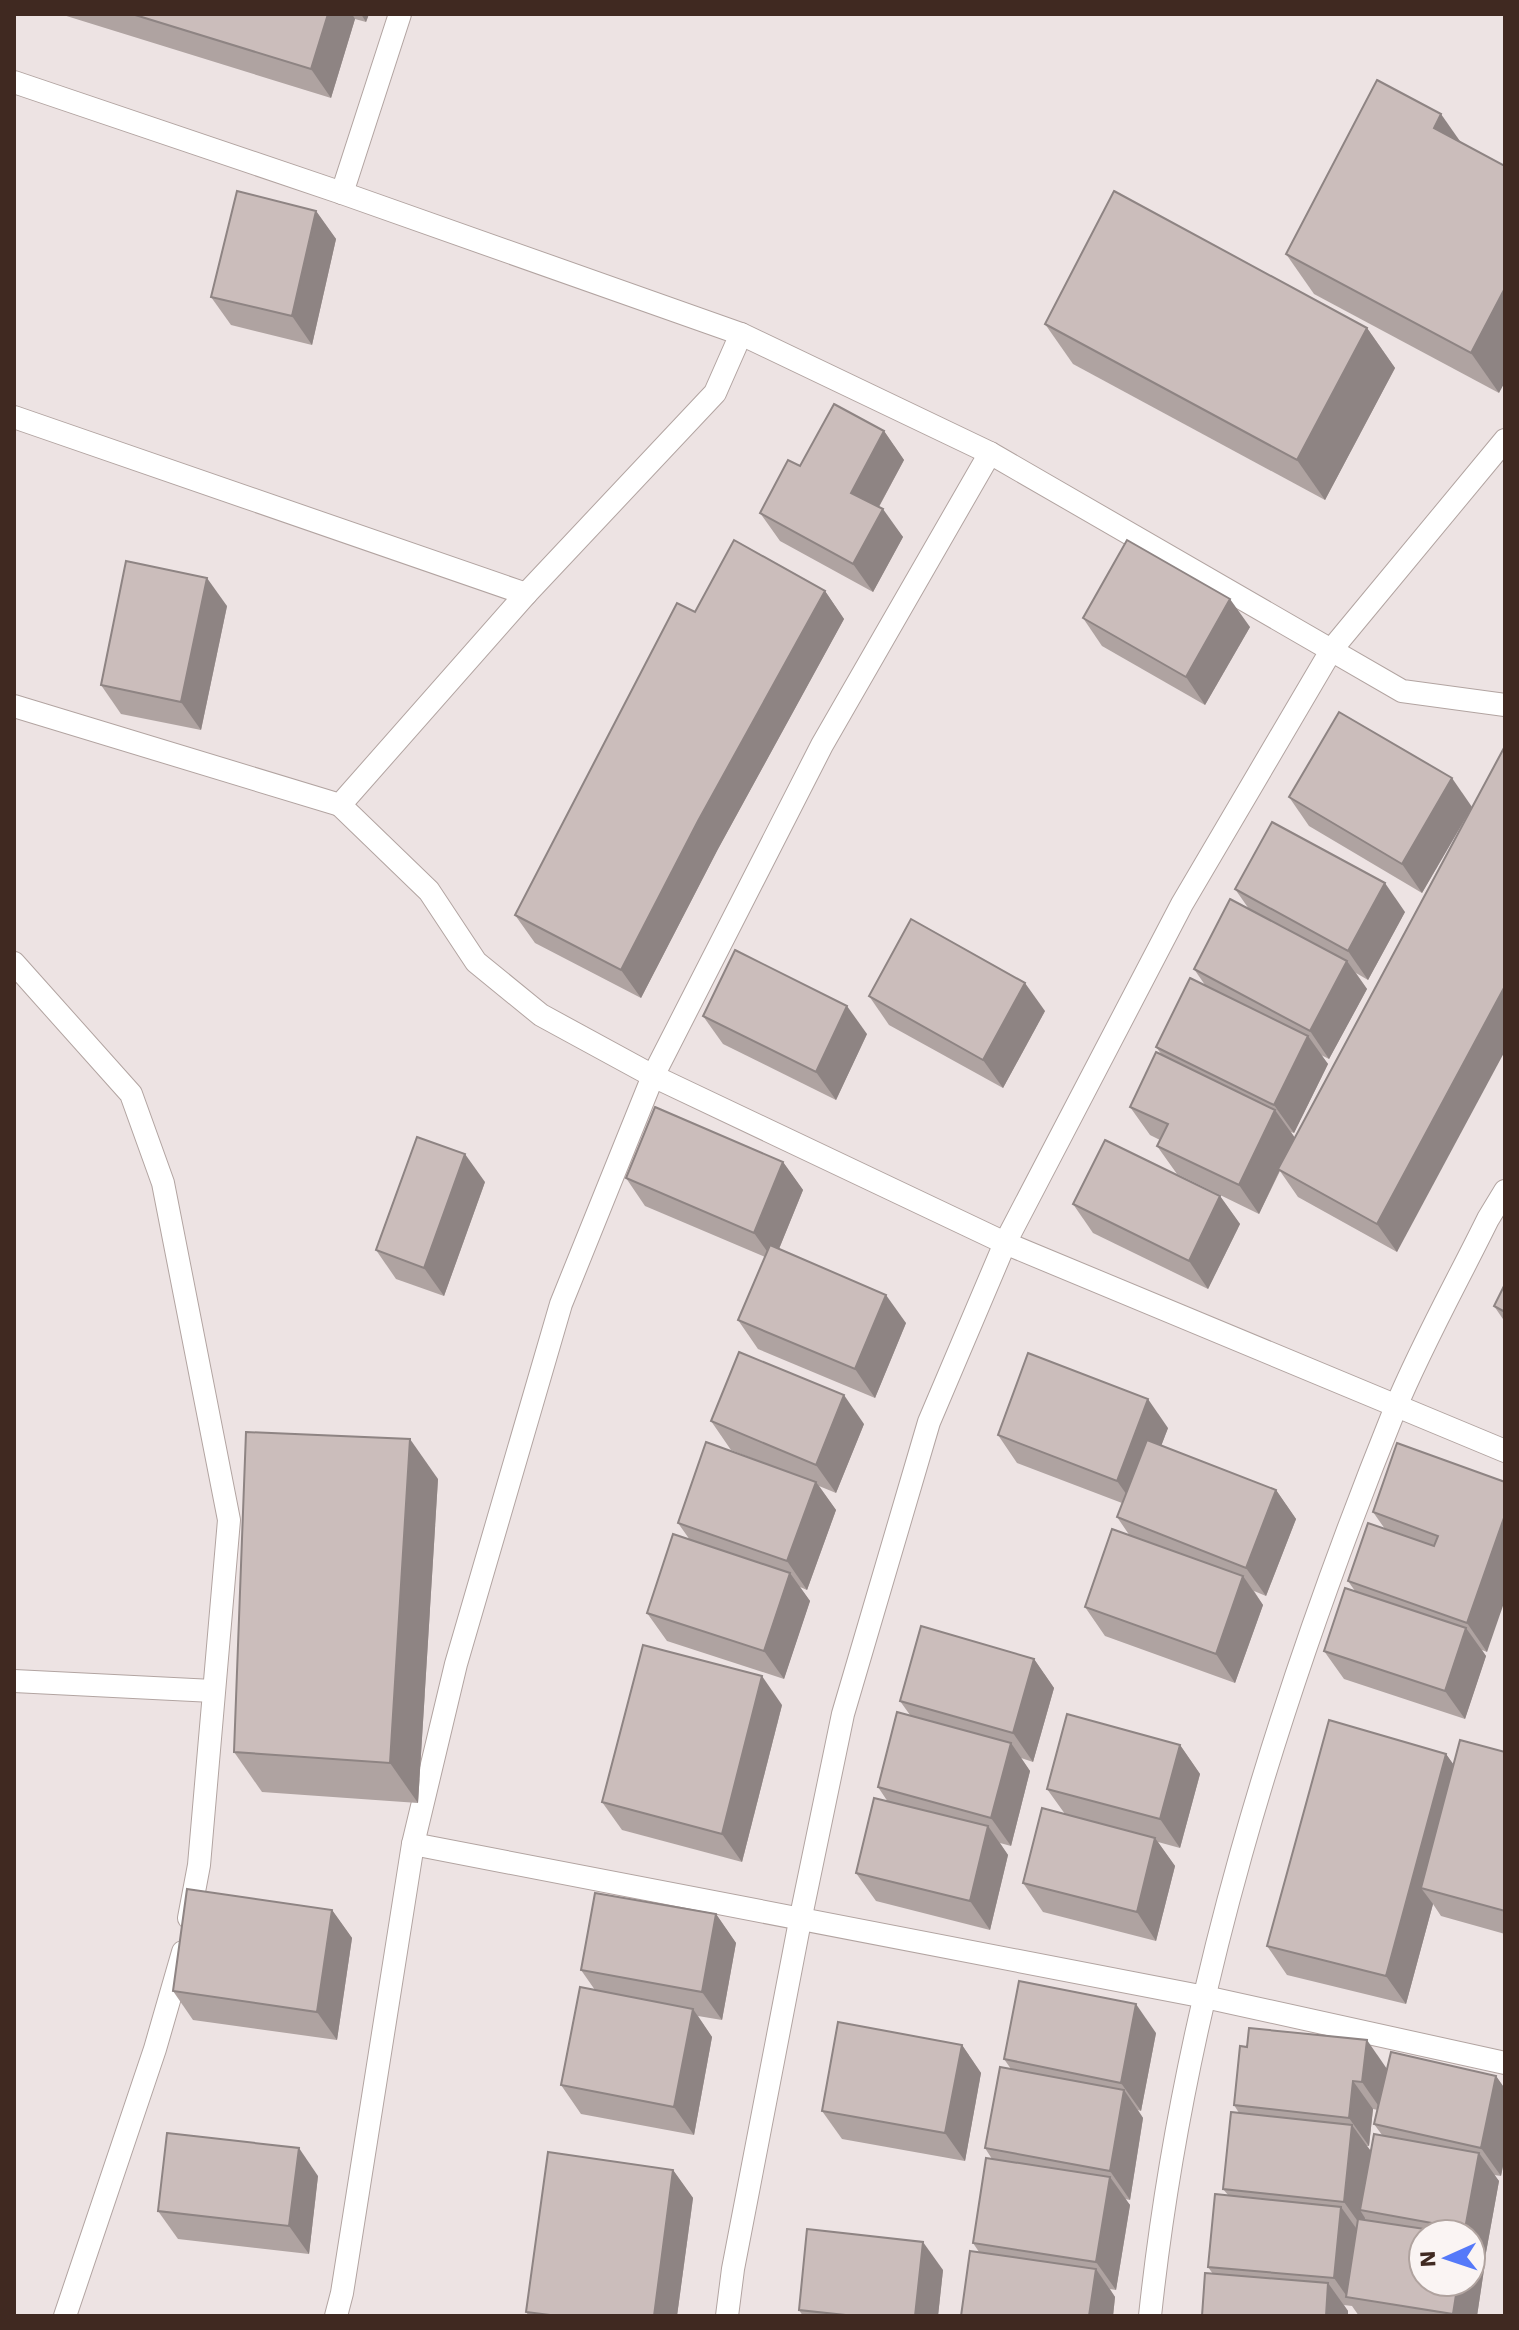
<svg xmlns="http://www.w3.org/2000/svg" width="1519" height="2330" font-family="'Work Sans',sans-serif">
<style>
.lines{fill:none;stroke-linecap:round;stroke-linejoin:round}
.minor-casing{stroke:#b2a4a1;stroke-width:24}
.minor{stroke:#fff;stroke-width:22}
.wall{fill:#afa3a1;fill-rule:evenodd}
.shaded-wall{fill:#8e8483}
.building{fill:#cbbdbb;stroke:#8e8483;stroke-width:2}
</style>
<rect width="100%" height="100%" fill="#ede3e3"/>
<g class="lines">
<g class="minor-casing">
<g id="minor">
<polyline points="14,82 342,193 741,334 990,453 1402,691 1505,705"/>
<polyline points="342,193 400,14"/>
<polyline points="14,417 526,594"/>
<polyline points="14,706 340,805 526,594 715,393 741,334"/>
<polyline points="340,805 429,891 476,962 541,1015 653,1076 1005,1243 1505,1451"/>
<polyline points="14,963 131,1094 163,1183 229,1520 199,1865 189,1918"/>
<polyline points="14,1681 213,1691"/>
<polyline points="413,1844 1205,1997 1505,2063"/>
<polyline points="65,2316 155,2049 183,1952"/>
<polyline points="336,2316 342,2293 413,1844 456,1664 561,1304 653,1076 822,745 990,453"/>
<polyline points="727,2316 733,2269 800,1921 843,1714 929,1422 1005,1243 1182,904 1332,649 1505,440"/>
<path d="M1150 2316C1183 2004 1278 1699 1395 1409 1422 1344 1457 1282 1488 1219L1505 1191"/>
</g>
</g>
<use href="#minor" class="minor"/>
</g>
<g class="wall">
<polygon points="60,14 369,14 366,22 355,19 331,98"/>
<polygon points="1460,142 1499,393 1314,294 1286,254"/>
<polygon points="316,211 336,239 312,345 231,325 211,297"/>
<polygon points="1045,324 1367,328 1395,368 1325,500 1073,364"/>
<polygon points="884,431 904,460 879,507 903,537 873,592 780,541 760,513"/>
<polygon points="825,591 844,619 718,849 641,998 535,943 515,915 695,612"/>
<polygon points="227,606 201,730 121,714 101,685"/>
<polygon points="1083,618 1250,627 1205,705 1102,646"/>
<polygon points="1505,746 1397,1252 1298,1197 1280,1171 1259,1214 1177,1174 1157,1146 1160,1140 1150,1135 1130,1107 1162,1055 1156,1047 1205,985 1194,969 1249,909 1235,889 1405,912 1368,980 1356,973 1367,989 1329,1059 1321,1055 1328,1064 1294,1133 1291,1132 1295,1138"/>
<polygon points="1289,797 1472,807 1422,893 1309,826"/>
<polygon points="869,996 1045,1011 1003,1088 889,1025"/>
<polygon points="703,1016 867,1034 836,1100 723,1044"/>
<polygon points="783,1162 803,1190 779,1249 906,1323 875,1398 758,1349 738,1320 765,1257 645,1206 626,1178"/>
<polygon points="485,1182 444,1296 396,1279 376,1250"/>
<polygon points="1220,1196 1240,1224 1208,1289 1093,1233 1073,1204"/>
<polygon points="1505,1284 1505,1322 1494,1306"/>
<polygon points="711,1421 864,1424 836,1493 819,1486 836,1510 807,1590 800,1587 810,1601 784,1679 667,1641 647,1613 690,1540 678,1523 759,1461 731,1450"/>
<polygon points="1168,1428 1161,1446 1276,1490 1296,1519 1266,1596 1254,1591 1263,1605 1235,1683 1105,1636 1085,1607 1130,1536 1117,1517 1122,1503 1017,1463 998,1435"/>
<polygon points="438,1479 418,1803 262,1792 234,1752"/>
<polygon points="1505,1482 1487,1652 1482,1650 1486,1656 1465,1719 1344,1679 1324,1651 1355,1591 1348,1581 1385,1529 1373,1512"/>
<polygon points="1034,1659 1054,1688 1033,1762 1021,1758 1030,1771 1011,1846 1000,1843 1008,1855 990,1930 876,1901 856,1873 888,1802 878,1787 910,1715 900,1701"/>
<polygon points="782,1705 742,1862 622,1830 602,1802"/>
<polygon points="1180,1745 1200,1774 1180,1848 1158,1842 1175,1866 1156,1941 1043,1912 1023,1883 1065,1814 1047,1789"/>
<polygon points="1505,1752 1505,1934 1441,1916 1433,1904 1406,2004 1287,1975 1267,1946 1446,1754 1453,1764"/>
<polygon points="332,1910 352,1938 337,2040 193,2020 173,1991"/>
<polygon points="716,1914 736,1943 722,2020 698,2016 712,2037 694,2135 581,2114 561,2085 595,1990 581,1970"/>
<polygon points="1156,2033 1141,2111 1138,2110 1143,2118 1130,2200 1125,2199 1130,2205 1116,2290 1110,2289 1115,2297 1113,2316 961,2316 979,2252 973,2243 992,2159 985,2148 1011,2069 1004,2059"/>
<polygon points="962,2045 981,2073 965,2161 842,2139 822,2111"/>
<path d="M1387 2069 1496 2076 1505 2089V2156L1501 2176 1494 2175 1499 2181 1485 2258 1481 2257 1485 2263 1477 2316H1359L1352 2306 1344 2305 1348 2311V2316H1202L1213 2274 1208 2267 1228 2195 1223 2189 1239 2113 1234 2105ZM1373 2109 1378 2110 1374 2124 1382 2135 1371 2151 1367 2146H1369ZM1423 2234H1471V2282Z"/>
<polygon points="673,2170 693,2198 677,2316 529,2316 526,2312"/>
<polygon points="318,2176 309,2254 178,2239 158,2211"/>
<polygon points="943,2270 938,2316 803,2316 799,2310"/>
</g>
<g class="shaded-wall">
<polygon points="328,14 352,14 355,19 331,98 311,69"/>
<polygon points="361,14 369,14 366,22"/>
<polygon points="1441,114 1469,154 1434,128"/>
<polygon points="316,211 336,239 312,345 292,316"/>
<polygon points="1505,288 1505,382 1499,393 1471,353"/>
<polygon points="1367,328 1395,368 1325,500 1297,460"/>
<polygon points="884,431 904,460 871,521 851,493"/>
<polygon points="883,509 903,537 873,592 853,564"/>
<polygon points="207,578 227,606 201,730 181,702"/>
<polygon points="825,591 844,619 718,849 641,998 621,970 698,821"/>
<polygon points="1230,599 1250,627 1205,705 1186,677"/>
<polygon points="1452,778 1472,807 1422,893 1402,864"/>
<polygon points="1385,883 1405,912 1368,980 1348,951"/>
<polygon points="1347,961 1367,989 1329,1059 1310,1031"/>
<polygon points="1025,983 1045,1011 1003,1088 983,1060"/>
<polygon points="1505,986 1505,1051 1397,1252 1377,1224"/>
<polygon points="847,1006 867,1034 836,1100 816,1072"/>
<polygon points="1308,1036 1328,1064 1294,1133 1274,1105"/>
<polygon points="1275,1110 1295,1138 1259,1214 1239,1185"/>
<polygon points="465,1154 485,1182 444,1296 424,1268"/>
<polygon points="783,1162 803,1190 774,1261 754,1233"/>
<polygon points="1220,1196 1240,1224 1208,1289 1189,1261"/>
<polygon points="886,1295 906,1323 875,1398 855,1369"/>
<polygon points="844,1395 864,1424 836,1493 816,1465"/>
<polygon points="1148,1399 1168,1428 1137,1509 1117,1481"/>
<polygon points="410,1439 438,1479 418,1803 390,1763"/>
<polygon points="816,1482 836,1510 807,1590 787,1561"/>
<polygon points="1276,1490 1296,1519 1266,1596 1246,1568"/>
<polygon points="1505,1515 1505,1600 1487,1652 1467,1623"/>
<polygon points="790,1573 810,1601 784,1679 764,1651"/>
<polygon points="1243,1576 1263,1605 1235,1683 1216,1654"/>
<polygon points="1466,1628 1486,1656 1465,1719 1445,1691"/>
<polygon points="1034,1659 1054,1688 1033,1762 1013,1733"/>
<polygon points="762,1676 782,1705 742,1862 722,1834"/>
<polygon points="1011,1743 1030,1771 1011,1846 991,1818"/>
<polygon points="1180,1745 1200,1774 1180,1848 1160,1819"/>
<polygon points="1446,1754 1466,1782 1421,1888 1433,1904 1406,2004 1386,1976"/>
<polygon points="988,1826 1008,1855 990,1930 970,1901"/>
<polygon points="1155,1838 1175,1866 1156,1941 1137,1912"/>
<polygon points="332,1910 352,1938 337,2040 317,2012"/>
<polygon points="716,1914 736,1943 722,2020 702,1992"/>
<polygon points="1136,2004 1156,2033 1141,2111 1121,2083"/>
<polygon points="693,2009 712,2037 694,2135 674,2107"/>
<polygon points="1367,2040 1387,2069 1382,2111 1362,2082"/>
<polygon points="962,2045 981,2073 965,2161 945,2133"/>
<polygon points="1496,2076 1505,2089 1505,2156 1501,2176 1481,2148"/>
<polygon points="1353,2081 1373,2109 1369,2146 1349,2118"/>
<polygon points="1124,2090 1143,2118 1130,2200 1110,2171"/>
<polygon points="1352,2125 1372,2153 1360,2210 1365,2218 1364,2230 1344,2202"/>
<polygon points="299,2148 318,2176 309,2254 289,2226"/>
<polygon points="1479,2153 1499,2181 1485,2258 1471,2238 1471,2234 1468,2234 1465,2229"/>
<polygon points="673,2170 693,2198 677,2316 654,2316"/>
<polygon points="1110,2177 1130,2205 1116,2290 1096,2262"/>
<polygon points="1341,2207 1361,2235 1348,2298 1334,2278"/>
<polygon points="923,2242 943,2270 938,2316 915,2316"/>
<polygon points="1471,2243 1485,2263 1477,2316 1455,2316 1453,2314 1458,2282 1471,2282"/>
<polygon points="1096,2269 1115,2297 1113,2316 1089,2316"/>
<polygon points="1328,2283 1348,2311 1348,2316 1326,2316"/>
</g>
<g class="building">
<polygon points="132,14 328,14 311,69"/>
<polygon points="1377,80 1441,114 1434,128 1505,166 1505,288 1471,353 1286,254"/>
<polygon points="237,191 316,211 292,316 211,297"/>
<polygon points="1114,191 1367,328 1297,460 1045,324"/>
<polygon points="834,404 884,431 851,493 883,509 853,564 760,513 788,460 800,466"/>
<polygon points="734,540 825,591 698,821 621,970 515,915 677,603 695,612"/>
<polygon points="1127,540 1230,599 1186,677 1083,618"/>
<polygon points="126,561 207,578 181,702 101,685"/>
<polygon points="1339,712 1452,778 1402,864 1289,797"/>
<polygon points="1505,746 1505,986 1377,1224 1278,1169"/>
<polygon points="1272,822 1385,883 1348,951 1235,889"/>
<polygon points="1230,899 1347,961 1310,1031 1194,969"/>
<polygon points="911,919 1025,983 983,1060 869,996"/>
<polygon points="735,950 847,1006 816,1072 703,1016"/>
<polygon points="1190,978 1308,1036 1274,1105 1156,1047"/>
<polygon points="1156,1052 1275,1110 1239,1185 1157,1146 1168,1124 1130,1107"/>
<polygon points="655,1107 783,1162 754,1233 626,1178"/>
<polygon points="417,1137 465,1154 424,1268 376,1250"/>
<polygon points="1105,1140 1220,1196 1189,1261 1073,1204"/>
<polygon points="770,1245 886,1295 855,1369 738,1320"/>
<polygon points="1505,1284 1505,1312 1494,1306"/>
<polygon points="739,1352 844,1395 816,1465 711,1421"/>
<polygon points="1028,1353 1148,1399 1117,1481 998,1435"/>
<polygon points="246,1432 410,1439 390,1763 234,1752"/>
<polygon points="1147,1440 1276,1490 1246,1568 1117,1517"/>
<polygon points="706,1442 816,1482 787,1561 678,1523"/>
<polygon points="1397,1443 1505,1482 1505,1515 1467,1623 1348,1581 1368,1523 1434,1546 1438,1536 1373,1512"/>
<polygon points="1112,1529 1243,1576 1216,1654 1085,1607"/>
<polygon points="673,1534 790,1573 764,1651 647,1613"/>
<polygon points="1345,1588 1466,1628 1445,1691 1324,1651"/>
<polygon points="921,1626 1034,1659 1013,1733 900,1701"/>
<polygon points="643,1645 762,1676 722,1834 602,1802"/>
<polygon points="897,1712 1011,1743 991,1818 878,1787"/>
<polygon points="1067,1714 1180,1745 1160,1819 1047,1789"/>
<polygon points="1329,1720 1446,1754 1386,1976 1267,1946"/>
<polygon points="1460,1740 1505,1752 1505,1911 1421,1888"/>
<polygon points="874,1798 988,1826 970,1901 856,1873"/>
<polygon points="1042,1808 1155,1838 1137,1912 1023,1883"/>
<polygon points="187,1889 332,1910 317,2012 173,1991"/>
<polygon points="595,1893 716,1914 702,1992 581,1970"/>
<polygon points="1019,1981 1136,2004 1121,2083 1004,2059"/>
<polygon points="580,1987 693,2009 674,2107 561,2085"/>
<polygon points="838,2022 962,2045 945,2133 822,2111"/>
<polygon points="1249,2028 1367,2040 1362,2082 1353,2081 1349,2118 1234,2105 1240,2046 1247,2047"/>
<polygon points="1391,2052 1496,2076 1481,2148 1374,2124"/>
<polygon points="1000,2067 1124,2090 1110,2171 985,2148"/>
<polygon points="1231,2112 1352,2125 1344,2202 1223,2189"/>
<polygon points="167,2133 299,2148 289,2226 158,2211"/>
<polygon points="1374,2134 1479,2153 1465,2229 1360,2210"/>
<polygon points="548,2152 673,2170 654,2316 558,2316 526,2312"/>
<polygon points="986,2158 1110,2177 1096,2262 973,2243"/>
<polygon points="1215,2194 1341,2207 1334,2278 1208,2267"/>
<polygon points="1358,2219 1458,2234 1423,2234 1423,2282 1458,2282 1453,2314 1346,2297"/>
<polygon points="807,2229 923,2242 915,2316 855,2316 799,2310"/>
<polygon points="970,2251 1096,2269 1089,2316 961,2316"/>
<polygon points="1205,2273 1328,2283 1326,2316 1202,2316"/>
</g>
<rect width="1519" height="2330" fill="none" stroke="#402921" stroke-width="32"/>
<g transform="translate(1447 2258) rotate(267)"><circle r="38" fill="#faf4f3" stroke="#b0a39f" stroke-width="2"/>
<path d="M0-6L14 30L0 20L-14 30Z" fill="#5579f9"/>
<text y="-12" font-size="22" font-weight="bold" text-anchor="middle" fill="#402921">N</text>
</g>
</svg>
